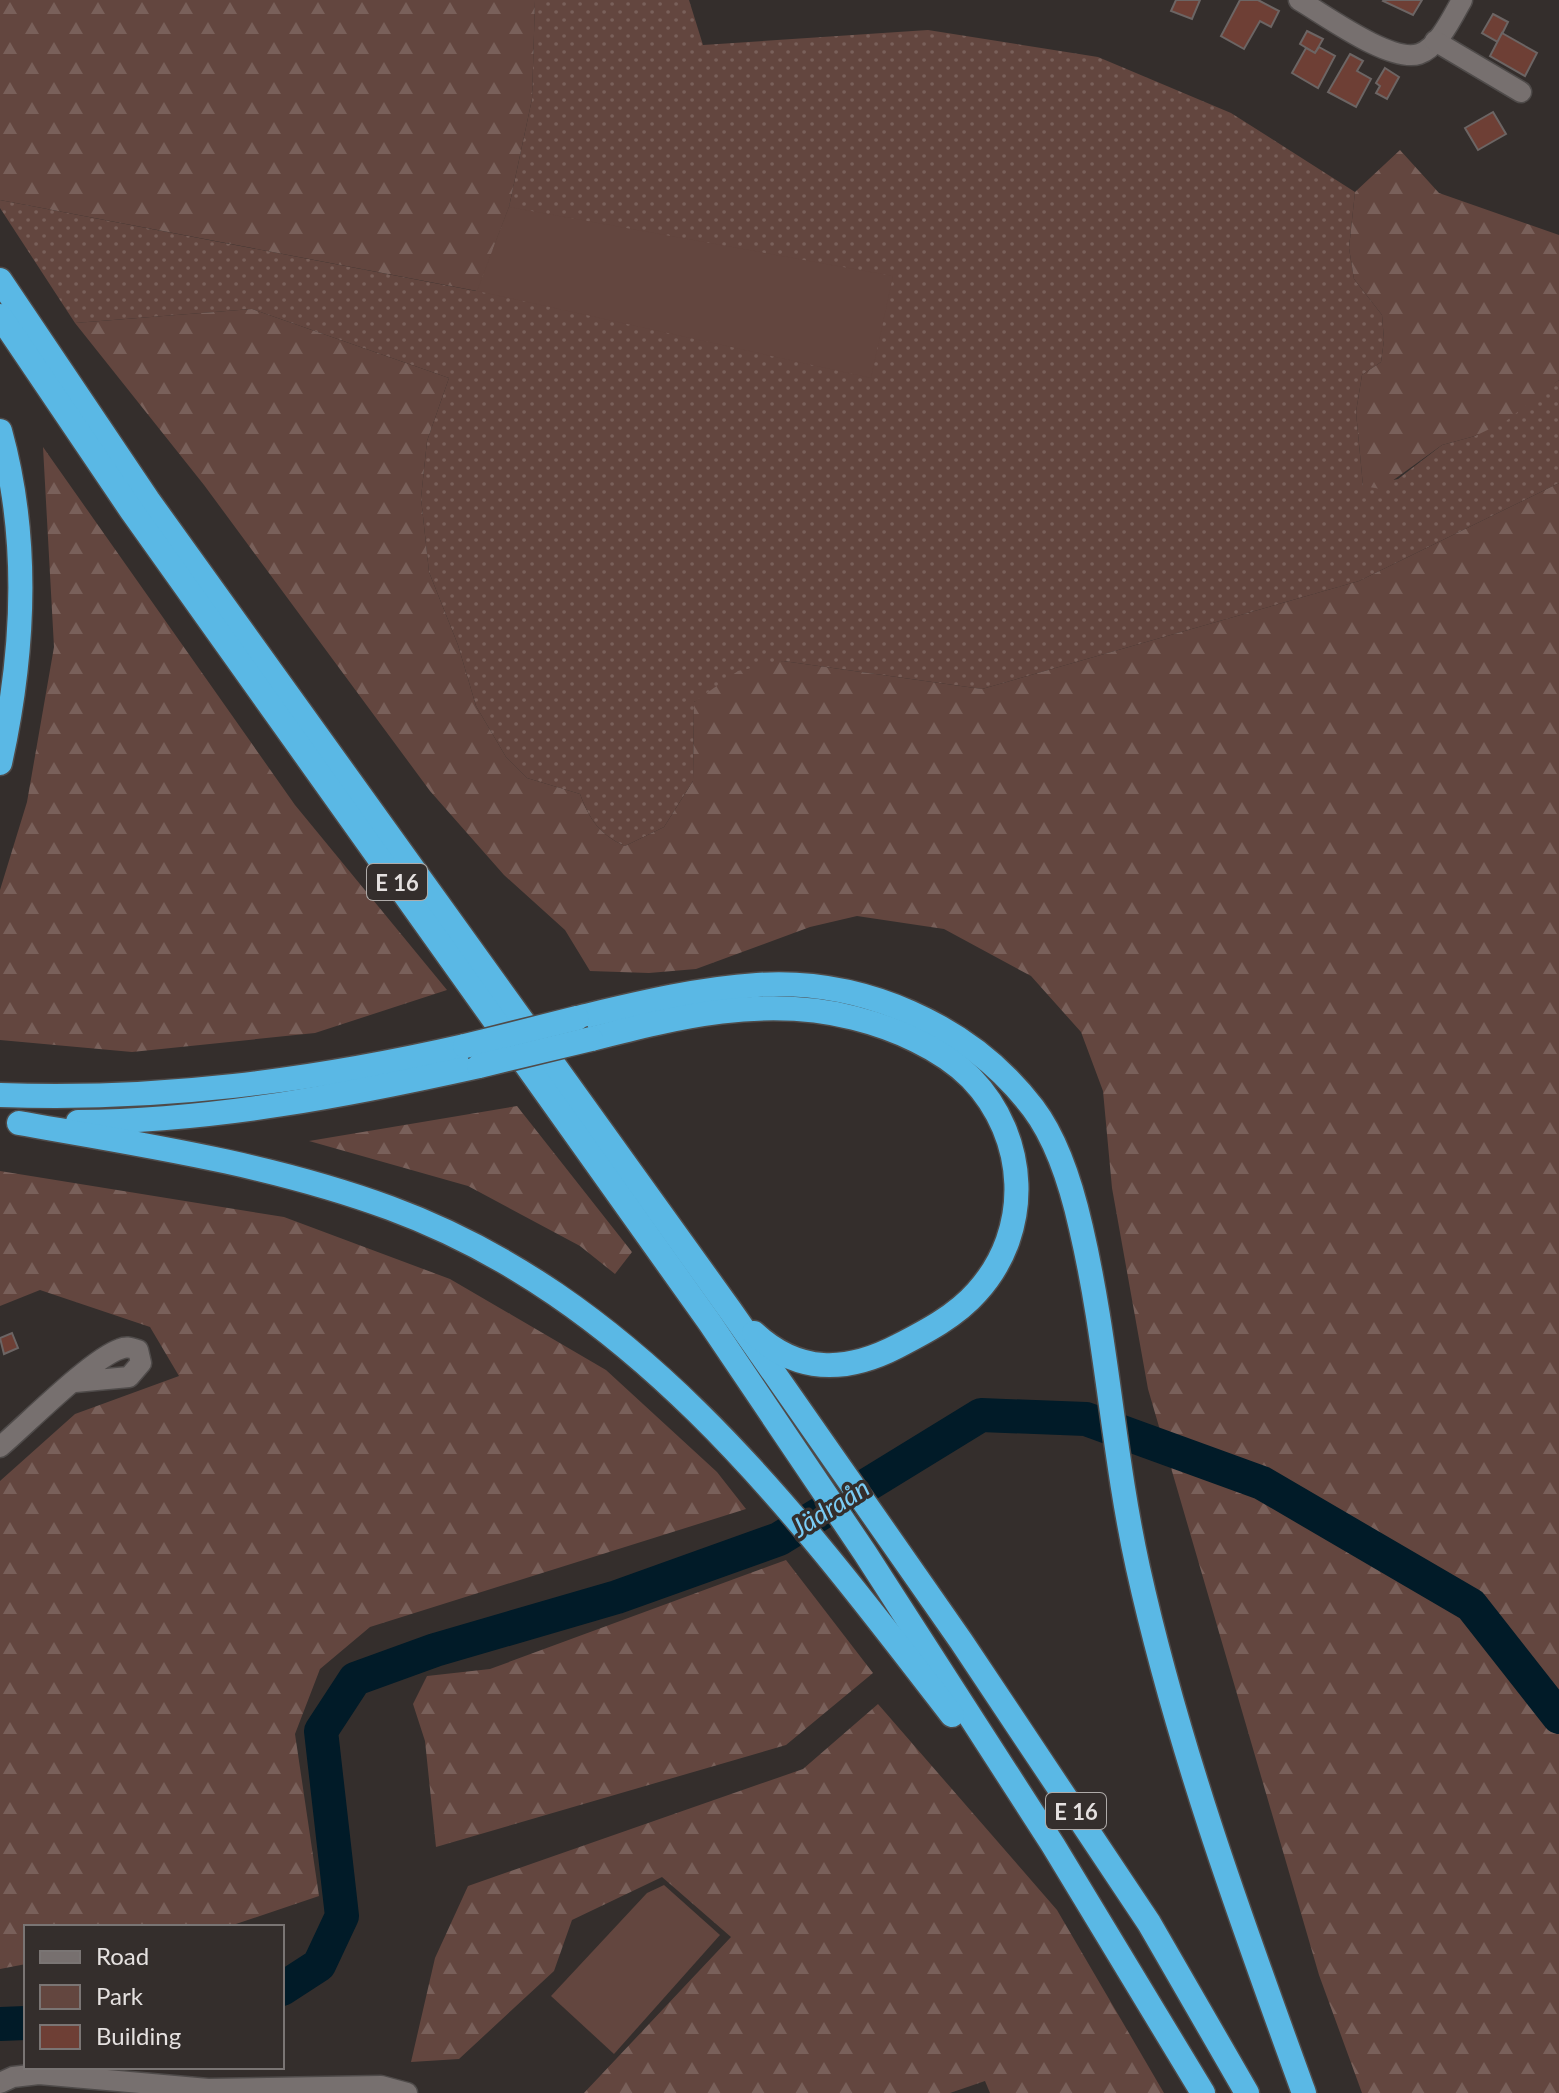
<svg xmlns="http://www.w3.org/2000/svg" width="1559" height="2093" font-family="Lato,sans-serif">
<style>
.grass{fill:url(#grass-dots)}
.forest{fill:url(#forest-firs)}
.park{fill:#63463f}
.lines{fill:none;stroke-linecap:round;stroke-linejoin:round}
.river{stroke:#011b28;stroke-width:34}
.building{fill:#6e3f35;stroke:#6c6564;stroke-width:2}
.minor-casing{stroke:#4f4b4a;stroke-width:23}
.highway-casing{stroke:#4f4b4a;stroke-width:27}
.minor{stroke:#77706f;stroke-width:20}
.highway{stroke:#5ab8e5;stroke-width:24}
.highway-bridge-casing{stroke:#4f4b4a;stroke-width:27;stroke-linecap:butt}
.highway-bridge{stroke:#5ab8e5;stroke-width:24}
.labels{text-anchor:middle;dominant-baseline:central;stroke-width:7;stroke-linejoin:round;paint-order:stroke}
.shield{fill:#342e2c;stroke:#afaba9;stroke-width:2}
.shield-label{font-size:22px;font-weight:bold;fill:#e4e0df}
.water-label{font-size:26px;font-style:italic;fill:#7bccf5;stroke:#342e2c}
</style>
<defs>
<pattern id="grass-dots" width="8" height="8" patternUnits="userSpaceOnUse" patternTransform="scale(2)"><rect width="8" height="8" fill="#63463f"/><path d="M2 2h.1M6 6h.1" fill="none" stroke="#79605a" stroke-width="1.8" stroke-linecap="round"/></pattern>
<pattern id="forest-firs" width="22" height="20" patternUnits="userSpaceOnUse" patternTransform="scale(2)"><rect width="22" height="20" fill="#63463f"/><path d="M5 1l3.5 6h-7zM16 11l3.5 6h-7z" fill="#79605a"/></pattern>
</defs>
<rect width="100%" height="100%" fill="#342e2c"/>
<path class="grass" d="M535 0H689L703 45 928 30 1098 57 1231 113 1355 192 1349 248 1354 279 1382 315 1384 340 1381 362 1362 375 1356 412 1363 486 1398 479 1442 445 1475 436 1559 380V483L1359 581 982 689 783 661 694 702 693 781 664 827 625 846C599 834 590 820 580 794L527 778 506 757 476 706 458 645 429 572 421 498 427 441 449 378 252 309 75 323 0 208V200L476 291 509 207 532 99Z"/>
<g class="forest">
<polygon points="0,0 535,0 532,99 509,207 477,291 0,200"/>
<polygon points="1400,150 1439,193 1559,235 1559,380 1506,421 1475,436 1442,445 1381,489 1363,486 1356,412 1362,375 1381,362 1384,340 1382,315 1354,279 1349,248 1355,192"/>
<path d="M252 309 449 378 427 441 421 498 429 572 458 645 476 706 506 757 527 778 580 794C590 820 599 834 625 846L664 827 693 781 694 702 738 671 783 661 982 689 1359 581 1559 483V2093H1362L1319 1975 1148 1389 1112 1188 1103 1091 1081 1032 1031 976 944 929 857 916 810 927 696 969 649 973 590 971 565 930 504 875 430 791 204 485 75 323Z"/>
<polygon points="43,447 295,805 447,990 315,1033 132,1052 0,1040 0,890 27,802 54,647"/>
<polygon points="517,1106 632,1252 615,1274 580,1246 468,1186 309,1141"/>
<polygon points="0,1171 284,1217 450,1279 606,1370 717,1472 746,1509 370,1627 320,1669 295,1734 319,1896 227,1927 26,1927 26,1964 0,1969 0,1481 75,1414 179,1376 150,1327 40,1290 0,1306"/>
<polygon points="786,1560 873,1673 786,1745 436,1847 425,1741 413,1704 427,1676 490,1669"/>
<polygon points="878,1704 1057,1910 1164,2093 990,2093 985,2081 950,2093 584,2093 731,1937 662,1877 572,1920 554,1971 459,2059 411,2062 435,1958 468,1886 803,1769"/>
</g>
<g class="park">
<polygon points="509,207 893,276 871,378 477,291"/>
<polygon points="664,1885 720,1935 614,2054 551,1996 647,1893"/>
</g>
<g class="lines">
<g class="river">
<polyline points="282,1989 319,1965 342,1916 321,1731 355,1679 435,1650 617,1597 779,1539 981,1415 1086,1419 1262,1483 1471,1605 1559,1717"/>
<polyline points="0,2024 26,2023"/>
</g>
</g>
<g class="building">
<polygon points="1176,0 1200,0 1192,19 1171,11"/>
<polygon points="1240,0 1258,0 1279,11 1271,27 1260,21 1244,49 1221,36"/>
<polygon points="1422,0 1413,15 1383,1 1384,0"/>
<polygon points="1493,14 1508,22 1498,42 1482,33"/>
<polygon points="1307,31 1323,39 1315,53 1300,44"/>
<polygon points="1502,33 1537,53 1525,76 1490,56"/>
<polygon points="1319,47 1335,56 1318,88 1292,73 1306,48 1315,53"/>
<polygon points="1350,54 1363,61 1357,71 1371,79 1356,107 1328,92"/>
<polygon points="1385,68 1399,77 1387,99 1376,93 1380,86 1376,83"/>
<polygon points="1493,112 1506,134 1478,150 1465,128"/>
<polygon points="12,1333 18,1348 4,1354 0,1338"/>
</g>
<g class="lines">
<g class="minor-casing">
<g id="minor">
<path d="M1299 0C1325 15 1390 63 1419 54 1438 48 1453 16 1462 0"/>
<polyline points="1435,41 1521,92"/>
<path d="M0 1447C27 1424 91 1359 120 1349 127 1346 131 1348 138 1350L141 1363 129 1377 75 1382"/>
<polyline points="0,2083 13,2077 39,2074 208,2089 381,2086 407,2093"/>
</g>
</g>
<g class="highway-casing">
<g id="highway">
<polyline points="0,280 148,500 730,1310 961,1641 1149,1923 1247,2093"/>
<polyline points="0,316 131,510 710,1323 865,1553 1053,1845 1203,2093"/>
<path d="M0 431C30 539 24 654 0 763"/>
<path d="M577 1018C636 1004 696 989 757 985 861 978 969 1024 1033 1108 1058 1141 1072 1188 1081 1228 1107 1339 1113 1455 1138 1568 1178 1748 1241 1920 1304 2093"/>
<path d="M591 1039C677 1017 765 995 854 1018 894 1028 941 1048 971 1078 1028 1137 1033 1230 977 1292 956 1316 925 1332 898 1346 846 1373 798 1374 754 1333"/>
<path d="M0 1095C158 1101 311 1081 465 1046"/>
<path d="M78 1122C214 1121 348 1095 479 1066"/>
<path d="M19 1123C144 1145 270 1164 390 1208 637 1299 797 1514 952 1715"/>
</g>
</g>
<use href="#minor" class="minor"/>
<use href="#highway" class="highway"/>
<g class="highway-bridge-casing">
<g id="highway-bridge">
<polyline points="465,1046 577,1018"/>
<polyline points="479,1066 591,1039"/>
</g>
</g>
<use href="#highway-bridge" class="highway-bridge"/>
</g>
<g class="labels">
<g class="shield">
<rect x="367" y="864" width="60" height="36" rx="6"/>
<rect x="1046" y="1793" width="60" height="36" rx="6"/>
</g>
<g class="shield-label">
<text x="397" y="882">E 16</text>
<text x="1076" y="1811">E 16</text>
</g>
<g class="water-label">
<text transform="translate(830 1507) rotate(-32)">Jädraån</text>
</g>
</g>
<rect x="24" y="1925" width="260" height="144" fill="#342e2c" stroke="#7a7574" stroke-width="2"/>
<rect x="40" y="1951" width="40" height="12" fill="#77706f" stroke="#7a7574" stroke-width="2"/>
<text x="96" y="1965" font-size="24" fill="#e4e0df">Road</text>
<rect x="40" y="1985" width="40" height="24" fill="#63463f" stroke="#7a7574" stroke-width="2"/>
<text x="96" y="2005" font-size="24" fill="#e4e0df">Park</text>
<rect x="40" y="2025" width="40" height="24" fill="#6e3f35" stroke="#7a7574" stroke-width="2"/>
<text x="96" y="2045" font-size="24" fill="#e4e0df">Building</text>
</svg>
